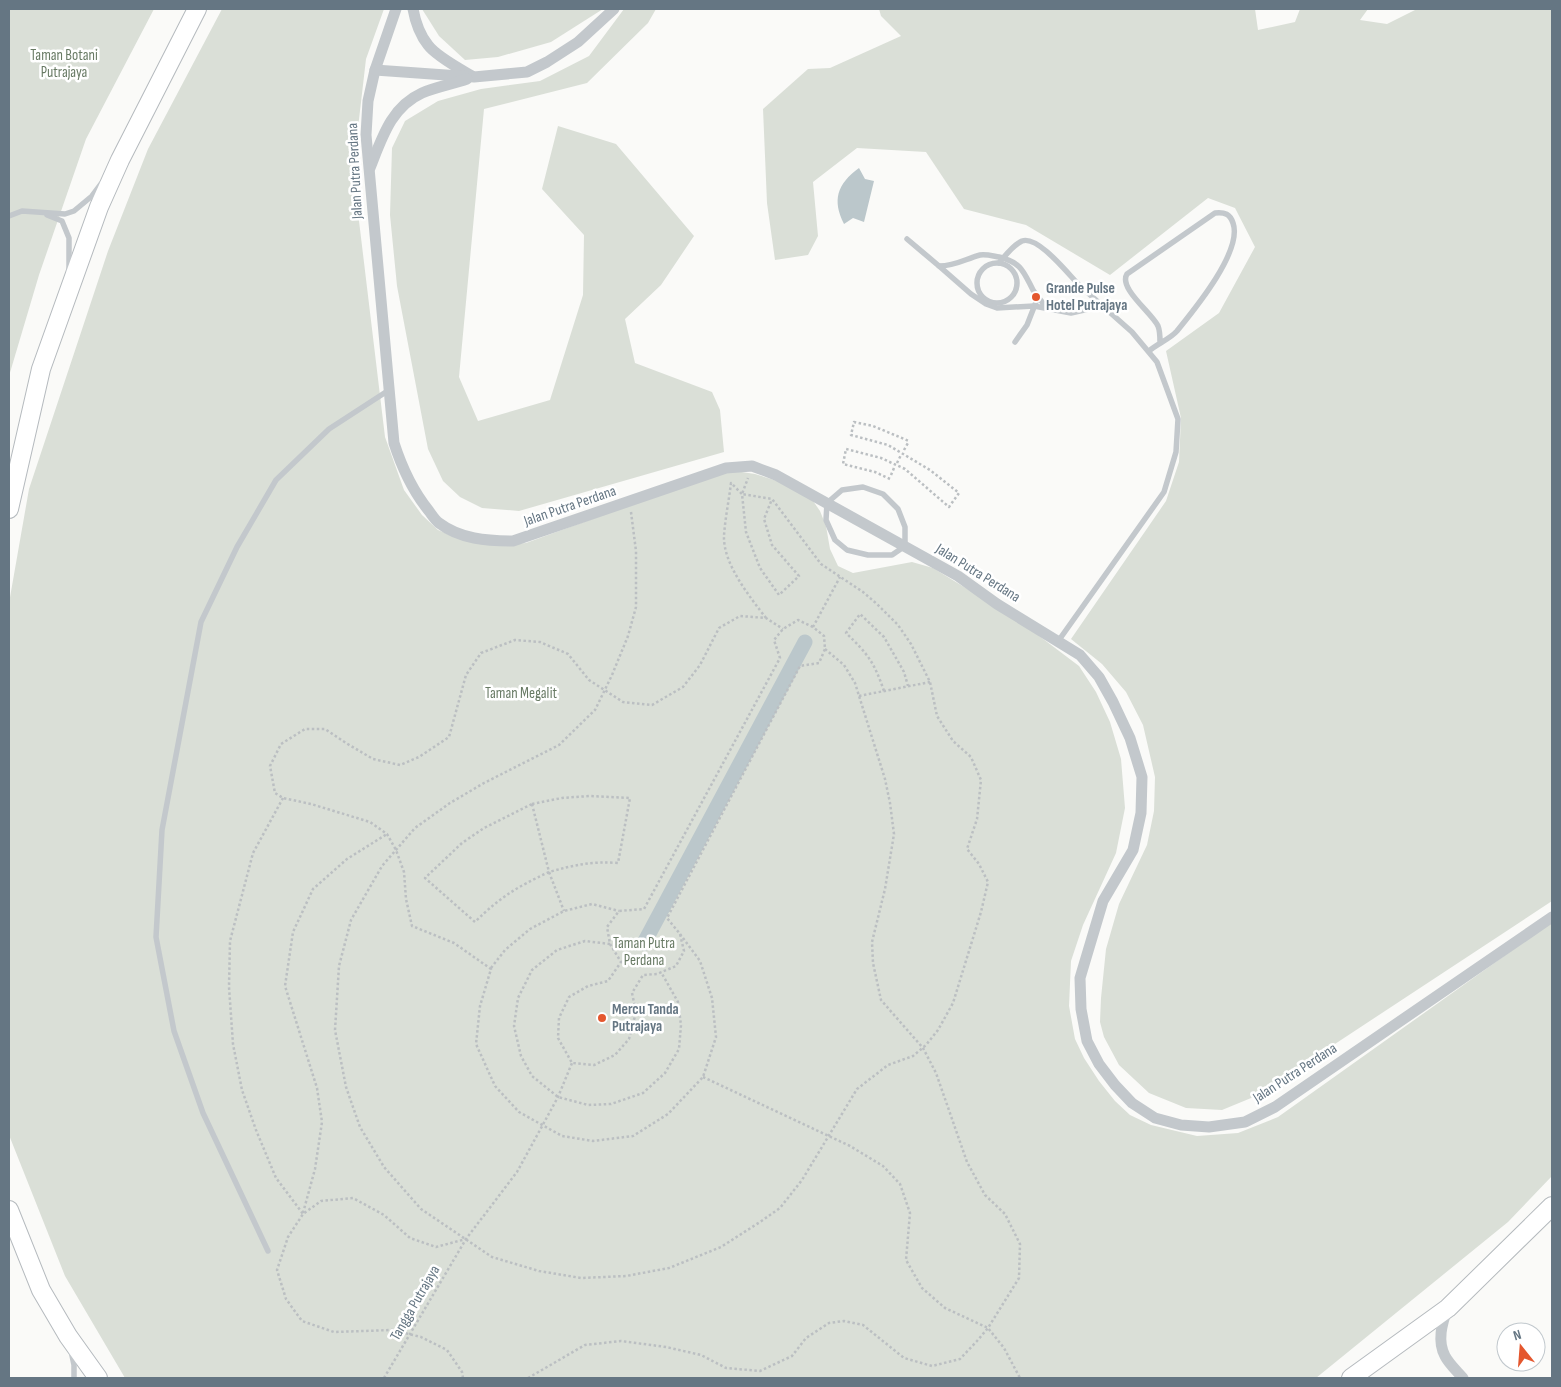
<svg xmlns="http://www.w3.org/2000/svg" width="1561" height="1387" font-family="'Sofia Sans Condensed',sans-serif">
<style>
.green{fill:#dadfd7}
.water{fill:#bbc7cb}
.lines{fill:none;stroke-linecap:round;stroke-linejoin:round}
.canal{stroke:#bbc7cb;stroke-width:15}
.primary-casing{stroke:#b5babe;stroke-width:20}
.path{stroke:#bbbfc2;stroke-width:2.5;stroke-dasharray:2.5 2.5;stroke-linecap:butt}
.service{stroke:#c3c8cc;stroke-width:5.5}
.minor{stroke:#c3c8cc;stroke-width:11}
.primary{stroke:#fff;stroke-width:18}
.service-bridge{stroke:#c3c8cc;stroke-width:5.5}
.poi-dot{fill:#e4572e;stroke:#fff;stroke-width:2}
.labels{text-anchor:middle;dominant-baseline:central;stroke-width:5;stroke-linejoin:round;paint-order:stroke}
.park-label{font-size:15px;fill:#687a64;stroke:#fff}
.street-label{font-size:15px;fill:#657683;stroke:#fff}
.poi-label{font-size:15px;font-weight:bold;fill:#657683;stroke:#fff;text-anchor:start}
</style>
<rect width="100%" height="100%" fill="#fafaf8"/>
<g class="green">
<polygon points="9,9 154,9 86,139 39,275 9,376"/>
<polygon points="222,9 384,9 366,59 353,171 385,437 404,490 422,515 438,530 457,538 497,546 526,543 708,477 735,471 755,474 784,483 811,498 820,511 826,526 830,549 838,566 853,573 912,562 933,568 1018,620 1079,666 1096,692 1110,722 1121,759 1125,808 1116,853 1083,925 1071,961 1069,1006 1075,1039 1084,1058 1099,1081 1115,1101 1130,1115 1151,1125 1197,1136 1238,1133 1278,1117 1552,922 1552,1176 1508,1222 1316,1378 125,1378 65,1276 9,1135 9,603 29,489 108,251 148,149"/>
<polygon points="422,9 603,9 551,42 498,57 465,60 439,36"/>
<polygon points="624,9 656,9 648,23 587,83 484,109 459,377 478,421 550,400 583,295 584,235 542,189 558,126 616,144 694,236 661,285 625,319 635,363 712,392 720,410 724,452 519,511 482,508 460,497 443,481 428,449 397,286 390,215 392,148 405,121 438,101 481,89 540,81 589,56"/>
<polygon points="879,9 1255,9 1258,30 1295,22 1300,9 1368,9 1360,20 1387,24 1417,9 1552,9 1552,901 1256,1096 1222,1110 1186,1108 1149,1093 1119,1065 1104,1037 1100,1022 1101,998 1106,949 1119,904 1147,845 1154,811 1155,777 1143,725 1126,692 1102,664 1071,639 1166,501 1179,462 1181,418 1166,351 1219,313 1255,247 1235,208 1208,198 1110,275 1026,225 964,209 926,152 857,148 813,182 818,236 808,255 775,260 767,203 763,109 808,69 830,68 901,36 881,16"/>
</g>
<path class="water" d="M859 168 865 179 874 181 864 222 853 218 844 224C832 200 837 184 859 168Z"/>
<g class="lines">
<polyline class="canal" points="644,943 805,642"/>
<g class="primary-casing">
<g id="primary">
<polyline points="9,509 41,369 99,207 120,160 197,9"/>
<polyline points="9,1210 41,1290 68,1336 98,1378"/>
<polyline points="1351,1378 1448,1308 1552,1206"/>
</g>
</g>
<g class="path">
<polyline points="904,450 908,443"/>
<polyline points="897,463 901,455"/>
<polyline points="891,475 894,468"/>
<polyline points="890,479 875,472 843,464 846,449 881,458 905,469 949,507 959,493 930,470 888,445 851,435 854,422 873,426 909,441"/>
<polyline points="631,512 636,551 636,607 628,636 612,675 595,710 559,745 484,783 450,803 415,828 382,866 351,920 339,966 335,1030 346,1087 360,1127 384,1167 421,1209 492,1257 539,1271 581,1278 626,1276 669,1268 721,1247 760,1222 780,1208 802,1180 857,1089 888,1065 913,1056 926,1045 938,1030 953,1003 981,912 988,882 979,864 967,849 977,819 981,780 971,757 953,741 937,716 930,682 911,644 898,625 877,604 863,592 821,564 772,499 742,494 748,478"/>
<path d="M766 618C750 597 723 564 724 536 725 519 729 500 731 483L742 494 746 532 760 568 779 595 799 576 772 545 764 519 772 499"/>
<polyline points="813,627 798,620 783,629 774,640 780,658 644,909 619,911 607,927 610,944 621,962 608,981 588,986 569,997 559,1018 558,1038 572,1063 594,1065 615,1055 629,1039 636,1012 632,993 643,975 657,974 676,966 684,951 680,934 667,918 800,666 819,663 825,649 824,636 813,627 840,577"/>
<path d="M884 691C874 662 868 654 846 633L860 614 884 637 904 672 908 686"/>
<polyline points="859,696 930,682"/>
<polyline points="283,798 253,853 230,941 229,987 233,1044 242,1090 256,1130 276,1178 303,1214"/>
<path d="M532 804 549 872C517 887 500 897 475 922L425 878 462 843 484 828Z"/>
<path d="M532 804 562 798 589 796 630 798 618 863C592 861 574 865 549 872L564 911"/>
<polyline points="680,934 700,961 712,998 716,1037 703,1077 668,1114 633,1136 593,1141 562,1136 519,1112 495,1086 476,1044 480,1006 491,969 454,943 412,926 406,899 404,872 396,850 387,834 370,822 311,804 283,798 275,793 270,766 281,744 305,729 325,729 346,743 373,759 400,765 419,757 449,737 466,675 481,653 515,640 540,642 568,654 589,680 623,702 652,705 683,687 700,665 719,628 740,616 766,618 783,629"/>
<polyline points="610,944 585,941 557,950 532,970 518,998 514,1026 521,1056 532,1076 558,1097 588,1105 611,1104 643,1093 665,1073 679,1049 681,1025 678,1002 661,972"/>
<polyline points="491,968 505,950 530,929 564,911 592,904 619,911"/>
<polyline points="703,1077 850,1146 883,1166 900,1184 910,1213 906,1260 922,1288 945,1308 988,1328 1004,1348 1020,1378"/>
<polyline points="303,1213 315,1169 322,1122 317,1088 285,986 293,932 313,889 347,859 387,834"/>
<polyline points="384,1378 466,1239"/>
<polyline points="463,1378 462,1372 447,1350 421,1337 392,1330 334,1332 302,1321 286,1299 277,1270 288,1237 303,1214 321,1201 353,1198 384,1215 410,1238 436,1247 466,1239 517,1172 558,1097 572,1063"/>
<polyline points="528,1378 585,1345 621,1341 666,1347 701,1355 726,1368 760,1371 792,1356 806,1338 829,1323 844,1321 863,1325 904,1358 932,1366 960,1359 977,1341 988,1328 1019,1278 1020,1244 1005,1214 985,1195 967,1162 936,1073 923,1048 881,1000 873,963 872,942 885,889 894,834 890,803 885,779 855,683 844,665 825,649"/>
</g>
<g class="service">
<polyline points="47,215 62,221 69,238 69,271"/>
<polyline points="9,216 22,211 65,214 74,211 92,196 101,184"/>
<polyline points="907,239 939,266"/>
<circle cx="997" cy="283" r="20"/>
<path d="M1047 308C1042 302 1037 296 1033 290 1023 271 1022 263 999 257 993 256 986 254 980 255 965 259 956 266 939 266L971 294 986 304 997 308 1034 306 1071 313 1102 306"/>
<polyline points="1015,342 1027,325 1038,297"/>
<path d="M1149 351C1157 344 1170 339 1177 331 1194 310 1243 251 1233 223 1230 214 1225 212 1215 213L1127 274C1118 288 1152 313 1158 326 1160 331 1160 337 1160 342"/>
<polygon points="863,487 883,494 898,509 905,527 905,546 892,555 868,555 847,550 835,540 826,520 827,503 842,490"/>
<polyline points="1059,640 1164,492 1176,452 1178,419 1157,362 1132,332 1079,285"/>
<polyline points="268,1251 203,1113 174,1031 156,937 162,830 201,622 237,547 276,480 329,429 389,390"/>
<polyline points="71,1351 74,1365 74,1378"/>
</g>
<g class="minor">
<path d="M396 9 375 70 368 101 366 135 394 443C402 468 412 490 429 511 432 515 435 520 439 523 460 539 487 541 513 541L726 468 752 466 776 475 958 576 997 604 1080 655 1099 677 1113 702 1130 738 1142 777 1141 813 1133 850 1103 901 1080 978 1081 1009 1087 1041 1099 1064 1115 1085 1132 1103 1155 1118 1181 1125 1209 1127 1245 1122 1275 1107 1552 917"/>
<path d="M413 9C415 20 420 35 428 45 436 56 460 69 472 76"/>
<polyline points="375,70 474,77 527,72 547,62 578,42 614,9"/>
<path d="M370 168C382 138 391 107 422 93 436 87 453 84 467 79"/>
<path d="M1447 1309C1442 1324 1437 1341 1445 1356 1449 1364 1457 1371 1463 1378"/>
</g>
<use href="#primary" class="primary"/>
<path class="service-bridge" d="M999 263C1005 256 1013 245 1022 241 1038 235 1069 275 1079 285"/>
</g>
<g class="poi-dot">
<circle cx="1036" cy="297" r="5"/>
<circle cx="602" cy="1018" r="5"/>
</g>
<g class="labels">
<g class="park-label">
<text x="64" y="55">Taman Botani<tspan x="64" dy="17">Putrajaya</tspan></text>
<text x="521" y="693">Taman Megalit</text>
<text x="644" y="943">Taman Putra<tspan x="644" dy="17">Perdana</tspan></text>
</g>
<g class="street-label">
<text transform="translate(355 171) rotate(-93)">Jalan Putra Perdana</text>
<text transform="translate(570 506) rotate(-19)">Jalan Putra Perdana</text>
<text transform="translate(978 573) rotate(32)">Jalan Putra Perdana</text>
<text transform="translate(1295 1073) rotate(-33)">Jalan Putra Perdana</text>
<text transform="translate(415 1303) rotate(-60)">Tangga Putrajaya</text>
</g>
<g class="poi-label">
<text x="1046" y="288">Grande Pulse<tspan x="1046" dy="17">Hotel Putrajaya</tspan></text>
<text x="612" y="1009">Mercu Tanda<tspan x="612" dy="17">Putrajaya</tspan></text>
</g>
</g>
<rect width="1561" height="1387" fill="none" stroke="#657683" stroke-width="20"/>
<g transform="translate(1521 1347) rotate(343)"><circle r="24" fill="#ffffff" stroke="#c1c8cd"/>
<path d="M0-4L9 19L0 12L-9 19Z" fill="#e4572e"/>
<text y="-8" font-size="14" font-weight="bold" text-anchor="middle" fill="#657683">N</text>
</g>
</svg>
